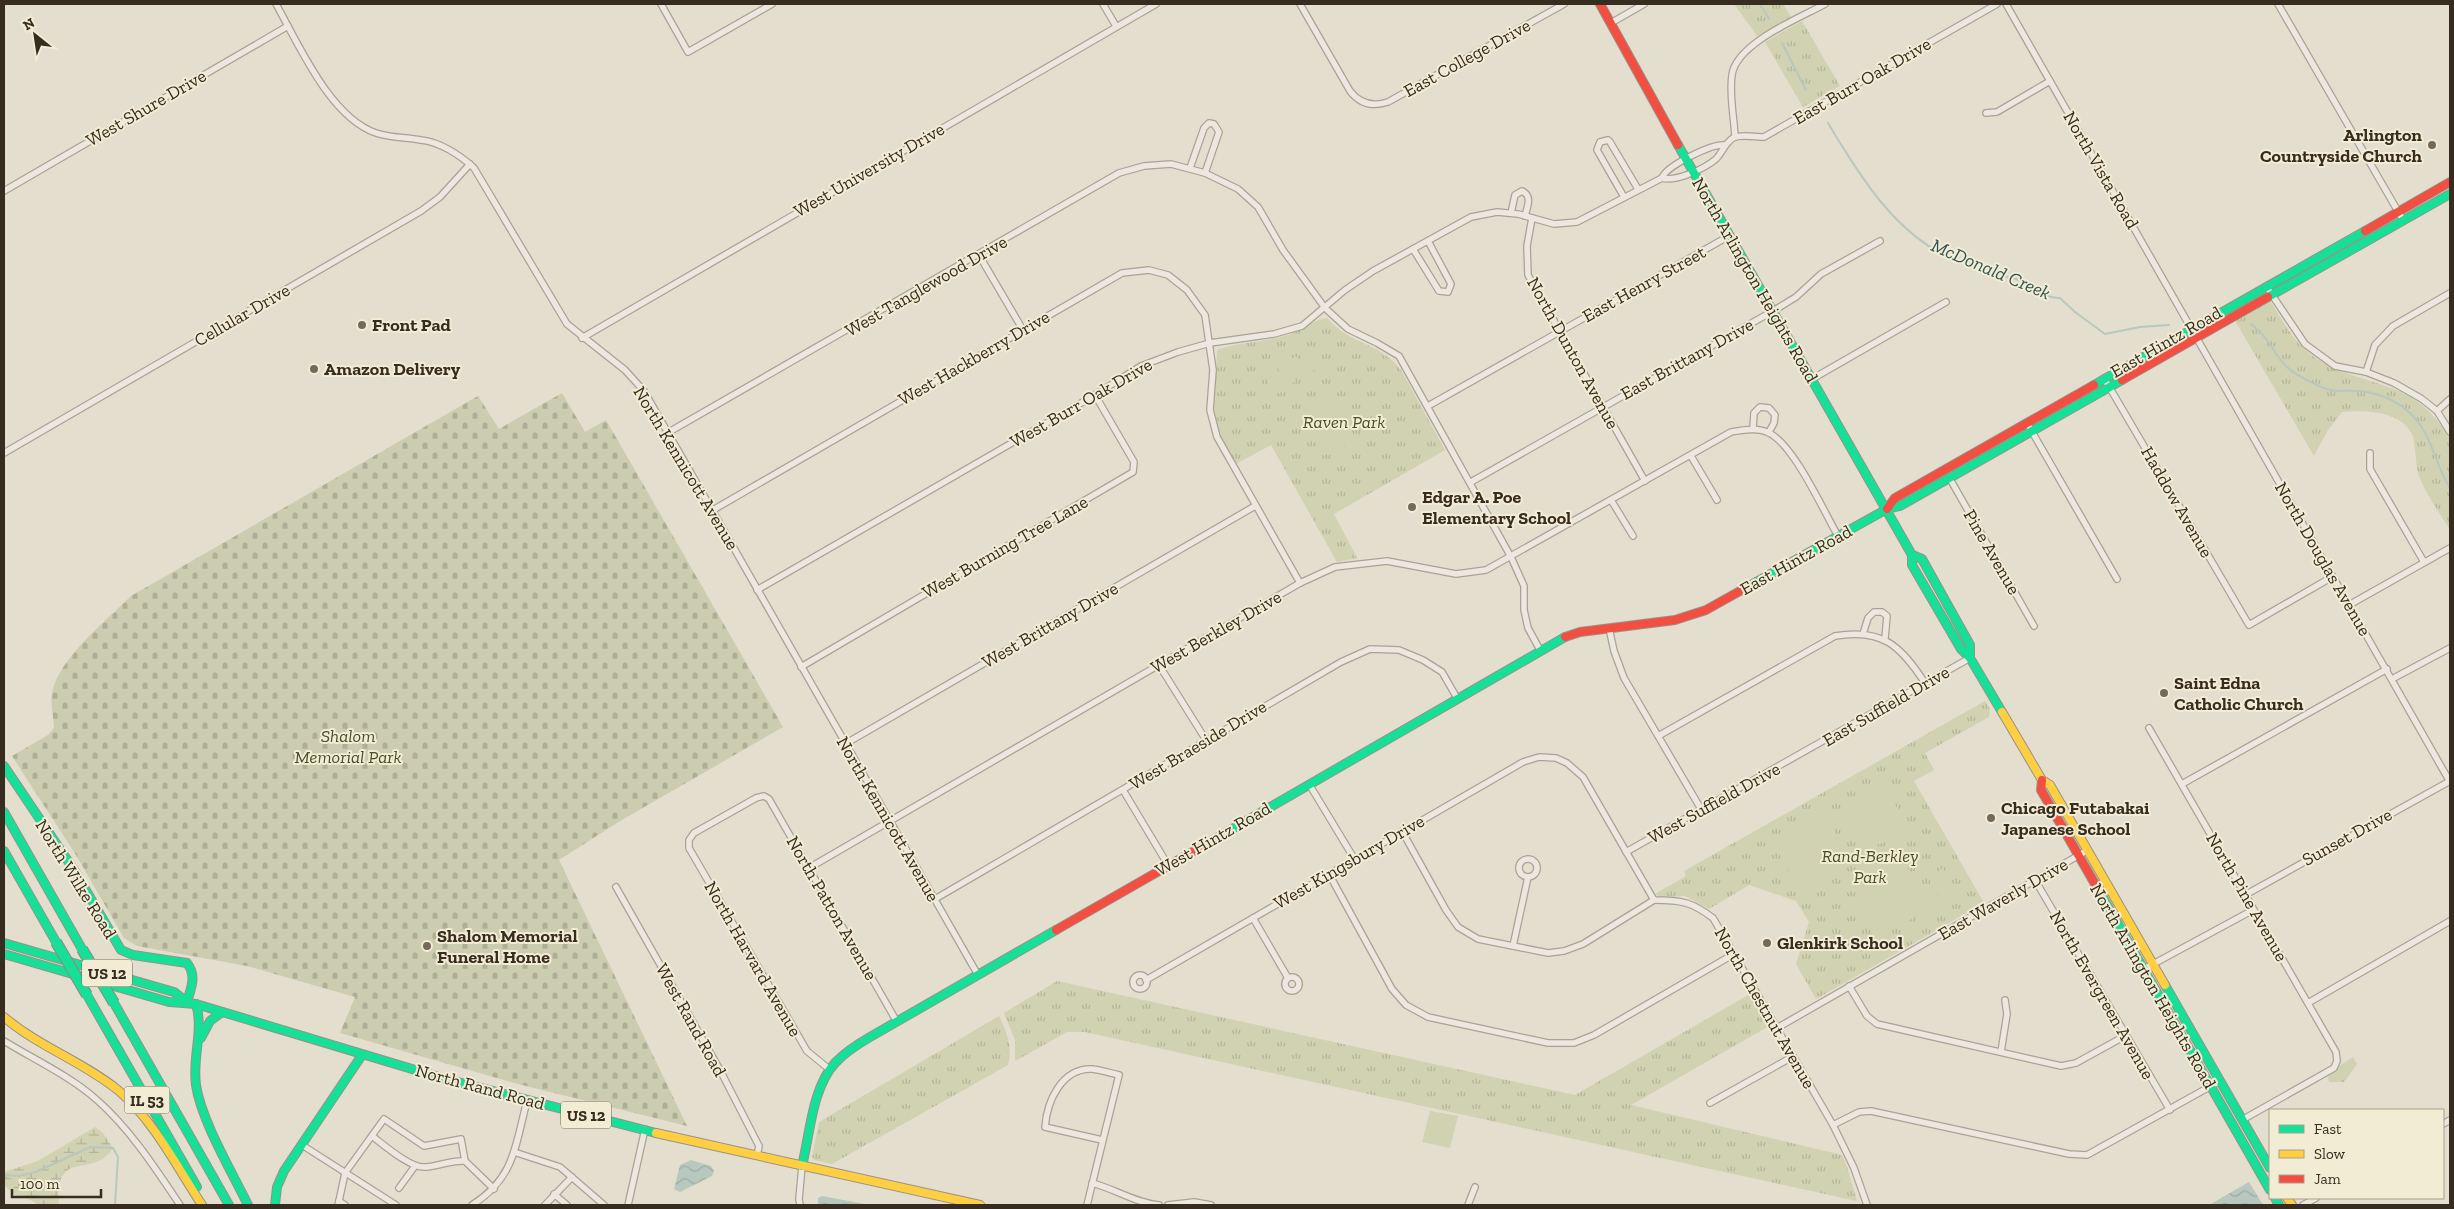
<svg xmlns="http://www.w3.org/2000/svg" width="2454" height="1209" font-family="'Zilla Slab',serif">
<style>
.grass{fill:url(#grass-tufts)}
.wetland{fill:url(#wetland-marsh)}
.cemetery{fill:url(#cemetery-stones)}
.garden{fill:#d0d2b1}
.water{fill:url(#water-waves)}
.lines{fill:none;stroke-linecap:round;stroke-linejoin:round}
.stream{stroke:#b8c8bf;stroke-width:2}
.street-casing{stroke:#a8a396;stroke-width:8}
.fast-casing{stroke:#989287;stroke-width:10}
.slow-casing{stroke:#989287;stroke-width:10}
.jam-casing{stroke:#989287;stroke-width:10}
.street{stroke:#ece8df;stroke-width:5.5}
.fast{stroke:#16e098;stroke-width:8}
.slow{stroke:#ffcf43;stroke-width:8}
.jam{stroke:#f24e42;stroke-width:8}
.fast-bridge-casing{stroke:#8e887d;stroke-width:12;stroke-linecap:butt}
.fast-bridge{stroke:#16e098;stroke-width:10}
.poi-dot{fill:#736a5c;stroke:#f3ecd4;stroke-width:2}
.labels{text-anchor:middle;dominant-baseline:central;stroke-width:4;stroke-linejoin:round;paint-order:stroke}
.shield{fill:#f3ecd4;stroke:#6f6655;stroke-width:1}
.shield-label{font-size:16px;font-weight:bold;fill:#362c1f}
.street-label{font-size:18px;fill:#362c1f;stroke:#f3ecd4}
.poi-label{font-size:18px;font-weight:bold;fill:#362c1f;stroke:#f3ecd4;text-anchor:start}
.park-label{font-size:18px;font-style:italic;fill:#445127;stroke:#f3ecd4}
.water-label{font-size:19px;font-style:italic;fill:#305455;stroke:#f3ecd4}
</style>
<defs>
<pattern id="grass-tufts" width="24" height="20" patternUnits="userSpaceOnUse" patternTransform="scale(1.25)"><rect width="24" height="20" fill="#d0d2b1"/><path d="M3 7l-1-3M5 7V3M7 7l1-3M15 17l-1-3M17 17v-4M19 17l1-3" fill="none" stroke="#b3b498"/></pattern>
<pattern id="wetland-marsh" width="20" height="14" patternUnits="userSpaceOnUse" patternTransform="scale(1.25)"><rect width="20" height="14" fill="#d0d2b1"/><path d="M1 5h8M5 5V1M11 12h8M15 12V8" fill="none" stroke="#b3b498"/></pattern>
<pattern id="cemetery-stones" width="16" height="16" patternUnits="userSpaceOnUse" patternTransform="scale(1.25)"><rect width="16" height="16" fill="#cbccb0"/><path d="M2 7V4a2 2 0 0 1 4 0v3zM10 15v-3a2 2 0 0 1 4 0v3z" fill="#afaf97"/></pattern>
<pattern id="water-waves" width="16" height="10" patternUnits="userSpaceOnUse" patternTransform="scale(1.25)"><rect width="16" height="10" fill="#b8c8bf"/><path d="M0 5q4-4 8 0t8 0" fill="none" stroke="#9faca4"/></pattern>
</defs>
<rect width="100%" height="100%" fill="#e3decd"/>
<g class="grass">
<polygon points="1734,4 1783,4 1791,17 1757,36"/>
<polygon points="1802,21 1840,86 1803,107 1765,42"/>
<path d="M2269 299C2281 318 2292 340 2310 354 2350 385 2407 378 2439 423 2442 427 2447 433 2450 438 2454 449 2450 514 2450 530 2440 513 2426 495 2419 476 2415 464 2416 443 2412 434 2400 410 2364 410 2342 412L2328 430 2314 456 2234 319Z"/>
<path d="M1327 318C1351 346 1377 340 1401 370L1445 450 1334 514 1357 558 1337 562 1271 445 1236 464 1221 438 1214 414 1217 351 1219 349C1241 342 1266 342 1288 335 1301 331 1314 319 1327 318Z"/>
<polygon points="1985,701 1990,709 1989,717 1925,753 1934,770 1914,781 1984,903 1816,999 1796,964 1809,922 1796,901 1749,885 1709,909 1685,896 1661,897 1655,894 1686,876 1684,871"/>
<polygon points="1057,981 1575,1095 1750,994 1769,1026 1631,1105 1842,1155 1847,1167 1857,1201 1085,1032 1067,1032 1015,1061 1015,1040 1004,1013"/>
<path d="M999 1016C1007 1033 1013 1047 1008 1065L832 1164 815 1160 812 1157 819 1122Z"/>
<polygon points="2353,1057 2357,1064 2344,1082 2329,1082 2327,1074"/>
</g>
<path class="wetland" d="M95 1127 103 1133 113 1148C91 1181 55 1146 59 1205H38L29 1199 15 1195 4 1185V1172L38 1161Z"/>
<path class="cemetery" d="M562 393 585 432 606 420 783 727 620 821 559 860 687 1126 514 1083 340 1033 355 997 247 966 137 946 124 938 76 855 12 756 48 735 54 728C54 717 50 704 52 693 59 658 106 621 131 596L478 396 499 429Z"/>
<g class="garden">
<polygon points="1307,349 1318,368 1309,373 1299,354"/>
<polygon points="1296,356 1307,374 1298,379 1288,361"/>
<polygon points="1285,362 1296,381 1287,386 1277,367"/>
<polygon points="1272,367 1285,390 1275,395 1262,372"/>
<polygon points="1334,395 1356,440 1325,455 1303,411"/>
<path d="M1870 789 1883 790 1894 803 1911 830C1871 852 1858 853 1834 812Z"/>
<path d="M1823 810C1849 853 1847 870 1799 890L1771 839Z"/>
<polygon points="1904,862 1932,908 1877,938 1863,918 1859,890 1875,866"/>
<polygon points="1943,868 1955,891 1940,899 1928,877"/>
<polygon points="1430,1111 1458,1116 1450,1148 1422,1142"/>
</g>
<g class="water">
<polygon points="691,1160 711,1166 714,1171 712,1176 680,1192 674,1189 680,1165"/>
<polygon points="2249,1182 2263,1205 2209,1205"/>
<polygon points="822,1196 870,1205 818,1205 818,1198"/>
</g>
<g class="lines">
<g class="stream">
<polyline points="1760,4 1769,19"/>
<polyline points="1782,43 1806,90"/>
<path d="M1828 123C1859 175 1896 236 1955 260 1963 263 1973 262 1981 265 1986 267 1990 270 1994 273 2001 276 2009 277 2016 279 2031 285 2043 299 2060 298L2075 312 2105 334 2140 327 2169 325"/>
<path d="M2251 324C2272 339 2275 361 2296 374 2306 379 2319 388 2331 390 2339 392 2349 390 2357 391 2381 392 2405 404 2419 423 2433 442 2437 468 2450 488"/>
<polyline points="4,1175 19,1176 36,1172 90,1147 113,1148 118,1157 115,1205"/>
</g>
<g class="street-casing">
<g id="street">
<path d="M276 4C299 45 330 117 376 133 390 138 406 137 421 140 440 142 460 155 474 168L567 324 625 370 644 391 978 975"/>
<polyline points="661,4 688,52 772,4"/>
<polyline points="1103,4 1116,26"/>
<path d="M1300 4 1350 91C1360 104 1373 107 1388 102L1564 4"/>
<polyline points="2006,4 2450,782"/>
<polyline points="2278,4 2403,220"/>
<polyline points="1611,23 1644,4"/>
<polyline points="1986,113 1997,112 2050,81"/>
<path d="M1735 137C1734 117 1729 94 1732 75 1736 43 1800 18 1825 4"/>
<polyline points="1190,168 1204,128 1209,123 1214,124 1219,132 1205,173"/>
<path d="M1662 178C1666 166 1711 144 1724 145"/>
<polyline points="4,191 288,26"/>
<polyline points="1624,197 1597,150 1600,142 1608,140 1610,142 1638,189"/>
<path d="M1511 213 1515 195 1522 191C1533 196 1527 207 1525 216"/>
<polyline points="1532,218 1527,246 1528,275 1645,481"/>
<polyline points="1413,249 1439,291 1448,292 1451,284 1428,241"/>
<polyline points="979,255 1023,330"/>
<polyline points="2266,286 2305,344 2335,366 2366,372 2394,383 2422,399 2437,411 2450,432"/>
<polyline points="582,338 1156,4"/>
<polyline points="2366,372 2375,345 2393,326 2450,293"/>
<polyline points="2104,378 2249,625 2332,577"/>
<polyline points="1812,379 1946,302"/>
<polyline points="1428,406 1729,236"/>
<polyline points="2437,411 2450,399"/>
<polyline points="2027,423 2117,579"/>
<polyline points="1753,429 1754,413 1760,407 1769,408 1775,415 1774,423 1769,432"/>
<polyline points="669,432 1119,173 1144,166 1171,164 1205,173 1238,189 1258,207 1283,250 1325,308 1348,329 1377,343 1399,356 1511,557 1524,586 1524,610 1528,628 1540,650"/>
<polyline points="4,453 421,211 440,197 470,164"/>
<polyline points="2370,453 2370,469 2424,562"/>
<polyline points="1691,456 1717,500"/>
<polyline points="1950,479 2034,626"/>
<polyline points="1471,482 1773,311 1796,297 1821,274 1880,241"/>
<polyline points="1611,500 1633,536"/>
<polyline points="713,510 1122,273 1149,270 1168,275 1187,290 1205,315 1213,370 1210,410 1217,437 1300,583"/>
<path d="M757 590 1095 395 1141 366 1178 352 1210 343 1274 334 1302 326 1345 290 1373 271 1471 217 1497 212 1518 214 1554 224 1577 222 1662 178C1676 182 1704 169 1716 159 1723 152 1724 144 1733 138 1740 134 1755 137 1764 137L1997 4"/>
<polyline points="2349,605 2450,548"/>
<polyline points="1609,628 1614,651 1624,678 1701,809"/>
<polyline points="1863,634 1868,618 1874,612 1882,612 1887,616 1885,638"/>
<polyline points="1159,665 1206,740"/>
<polyline points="801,667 1133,472 1134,462 1095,395"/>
<polyline points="2392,679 2450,648"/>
<polyline points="2149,728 2336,1052 2337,1061 2334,1068 2242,1120"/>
<path d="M1660 735 1835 636C1882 628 1900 645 1925 683"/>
<polyline points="845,744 1255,506"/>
<polyline points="1309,784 1355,860"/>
<polyline points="2182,784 2387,669"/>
<polyline points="1123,790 1168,865"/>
<polyline points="1402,831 1446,910 1458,927 1478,939 1548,953 1564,951 1583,944 1654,900"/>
<polyline points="1626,852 1970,658"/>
<circle cx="1528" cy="868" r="9"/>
<path d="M809 868 1300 583 1335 567 1387 561 1456 574 1486 570 1731 432C1743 430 1758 427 1769 433 1794 445 1823 510 1838 536"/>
<polyline points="1329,874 1392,989 1406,1005 1428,1017 1548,1043 1574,1043 1594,1035 1734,954"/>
<polyline points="2035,880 2170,1110"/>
<polyline points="616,887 720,1070 759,1146 757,1156"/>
<polyline points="2245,895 2450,781"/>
<polyline points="935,899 1341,662 1370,649 1399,650 1423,660 1442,672 1457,698"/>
<polyline points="1253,918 1288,978"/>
<polyline points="1513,946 1528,877"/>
<polyline points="2144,969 2253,910"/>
<circle cx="1140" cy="982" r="7"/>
<circle cx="1292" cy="984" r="7"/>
<path d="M1146 980 1523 762 1539 757 1556 758 1567 763 1583 777 1654 900C1681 900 1692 902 1713 918L1833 1125 1854 1168 1867 1205"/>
<polyline points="1849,986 1867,1016 1877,1024 2061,1066 2076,1063 2125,1036"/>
<polyline points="2308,1003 2450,921"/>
<polyline points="1777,1028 2088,850"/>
<path d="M4 1041C35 1060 70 1076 97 1100 130 1129 156 1169 180 1205"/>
<polyline points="2001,1052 2007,1014 2005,1000"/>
<polyline points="829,1069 807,1051 689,848 689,840 694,833 756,798 764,796 769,799 897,1022"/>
<polyline points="1710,1103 1792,1057"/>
<polyline points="2443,1124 2450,1120"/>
<polyline points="1833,1125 1859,1112 1871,1111 2069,1154 2087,1155 2220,1081"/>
<path d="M372 1136C384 1145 411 1169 426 1167 439 1166 451 1160 465 1161"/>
<polyline points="302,1145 396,1205"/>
<polyline points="514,1152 560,1167 604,1205"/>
<path d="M1092 1183C1115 1189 1136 1203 1159 1205"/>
<polyline points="399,1188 415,1166"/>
<polyline points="554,1194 567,1205"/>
<polyline points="339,1201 345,1173 384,1119 424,1146 461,1139 465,1161 494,1189"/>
<polyline points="338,1205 339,1201 345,1205"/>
<path d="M472 1205C515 1178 515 1146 527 1101"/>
<polyline points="545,1205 572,1177"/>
<polyline points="628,1205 645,1129"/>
<polyline points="800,1205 799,1199 802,1166"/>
<path d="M1087 1205 1119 1075C1110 1073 1101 1070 1092 1069 1061 1068 1047 1102 1045 1127L1102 1140"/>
<polyline points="1168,1205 1194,1202 1211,1205"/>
<polyline points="1468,1205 1475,1187"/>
<polyline points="2303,1205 2316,1198"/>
</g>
</g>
<g class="fast-casing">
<g id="fast">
<polyline points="1678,145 1912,555 1912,565 1961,649 1970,658 2002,712"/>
<polyline points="2268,297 2450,194"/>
<polyline points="2094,385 2365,231"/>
<polyline points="1912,555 1922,559 1970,645 1970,658"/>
<polyline points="1740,591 1887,509 1900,506 2122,380"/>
<path d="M4 766 74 870 121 950 133 955 187 963C197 976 191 988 187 1002"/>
<polyline points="4,812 82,949"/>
<polyline points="1201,847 1565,637"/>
<polyline points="4,851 56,942"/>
<polyline points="2095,884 2270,1190"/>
<polyline points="4,943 174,992 187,1002"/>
<polyline points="4,954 169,1002 196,1004 442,1078 656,1133"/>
<polyline points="2165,985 2270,1168"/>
<polyline points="87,995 197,1187"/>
<polyline points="114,1003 229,1205"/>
<path d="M196 1004C204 1031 192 1057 196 1085 201 1120 232 1172 248 1205"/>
<polyline points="201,1038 210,1021 222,1012"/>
<path d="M802 1166C810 1134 812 1088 835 1063 845 1052 858 1044 870 1037L1056 930"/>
<polyline points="2275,1198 2279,1205"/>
<polyline points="275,1205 277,1187 284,1171 362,1055"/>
</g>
</g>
<g class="slow-casing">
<g id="slow">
<polyline points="2002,712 2042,780 2050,785 2165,985"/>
<path d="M4 1017C39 1047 84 1062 119 1091 154 1121 177 1167 202 1205"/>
<polyline points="656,1133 980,1205"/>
<polyline points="2287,1198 2292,1205"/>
</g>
</g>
<g class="jam-casing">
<g id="jam">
<polyline points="1600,4 1678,145"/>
<polyline points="2365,231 2450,182"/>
<polyline points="2122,380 2268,297"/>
<polyline points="1887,509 1895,498 2094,385"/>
<polyline points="1565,637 1580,632 1675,620 1706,610 1740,591"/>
<polyline points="2042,780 2041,790 2095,884"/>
<polyline points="1056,930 1201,847"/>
</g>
</g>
<use href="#street" class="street"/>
<use href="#fast" class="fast"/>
<use href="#slow" class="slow"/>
<use href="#jam" class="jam"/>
<g class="fast-bridge-casing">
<g id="fast-bridge">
<polyline points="56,942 87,995"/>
<polyline points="82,949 114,1003"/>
</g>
</g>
<use href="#fast-bridge" class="fast-bridge"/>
</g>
<g class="poi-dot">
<circle cx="2432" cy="145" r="5"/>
<circle cx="362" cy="325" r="5"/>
<circle cx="314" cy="369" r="5"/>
<circle cx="1412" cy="507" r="5"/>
<circle cx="2164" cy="693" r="5"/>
<circle cx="1991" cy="818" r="5"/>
<circle cx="1767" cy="943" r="5"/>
<circle cx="427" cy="946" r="5"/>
</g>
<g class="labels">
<g class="shield">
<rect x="82" y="959.5" width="50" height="27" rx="4"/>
<rect x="124.5" y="1086.5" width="45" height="27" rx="4"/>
<rect x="561" y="1101.5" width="50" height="27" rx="4"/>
</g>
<g class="shield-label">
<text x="107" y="973">US 12</text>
<text x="147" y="1100">IL 53</text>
<text x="586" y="1115">US 12</text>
</g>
<g class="street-label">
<text transform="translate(1467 58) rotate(-29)">East College Drive</text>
<text transform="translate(1862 81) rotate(-30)">East Burr Oak Drive</text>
<text transform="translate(146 108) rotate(-30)">West Shure Drive</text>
<text transform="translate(869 170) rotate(-30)">West University Drive</text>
<text transform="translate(2101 170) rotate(60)">North Vista Road</text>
<text transform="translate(1755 280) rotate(60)">North Arlington Heights Road</text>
<text transform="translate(1644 284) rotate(-29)">East Henry Street</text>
<text transform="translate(926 286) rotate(-30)">West Tanglewood Drive</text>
<text transform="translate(242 315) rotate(-30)">Cellular Drive</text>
<text transform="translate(2166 342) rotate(-30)">East Hintz Road</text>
<text transform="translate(1573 353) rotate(61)">North Dunton Avenue</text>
<text transform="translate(974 358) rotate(-30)">West Hackberry Drive</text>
<text transform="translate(1687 359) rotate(-29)">East Brittany Drive</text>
<text transform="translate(1081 403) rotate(-30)">West Burr Oak Drive</text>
<text transform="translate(686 468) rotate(59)">North Kennicott Avenue</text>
<text transform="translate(2177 502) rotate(60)">Haddow Avenue</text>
<text transform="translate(1005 547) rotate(-30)">West Burning Tree Lane</text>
<text transform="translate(1992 552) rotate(60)">Pine Avenue</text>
<text transform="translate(2323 559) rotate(60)">North Douglas Avenue</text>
<text transform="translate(1796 560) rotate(-29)">East Hintz Road</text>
<text transform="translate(1050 625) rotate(-30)">West Brittany Drive</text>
<text transform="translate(1216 632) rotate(-30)">West Berkley Drive</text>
<text transform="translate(1886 706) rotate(-30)">East Suffield Drive</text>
<text transform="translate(1198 745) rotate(-31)">West Braeside Drive</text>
<text transform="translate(1714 803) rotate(-29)">West Suffield Drive</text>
<text transform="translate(888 819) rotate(60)">North Kennicott Avenue</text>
<text transform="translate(2347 837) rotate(-29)">Sunset Drive</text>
<text transform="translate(1213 839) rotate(-30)">West Hintz Road</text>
<text transform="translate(1349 862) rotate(-30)">West Kingsbury Drive</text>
<text transform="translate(76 879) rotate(58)">North Wilke Road</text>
<text transform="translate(2247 897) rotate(60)">North Pine Avenue</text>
<text transform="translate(2003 899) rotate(-30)">East Waverly Drive</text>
<text transform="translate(832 908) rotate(60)">North Patton Avenue</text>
<text transform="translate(753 959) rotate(60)">North Harvard Avenue</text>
<text transform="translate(2153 986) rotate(60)">North Arlington Heights Road</text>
<text transform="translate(2102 995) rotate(60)">North Evergreen Avenue</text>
<text transform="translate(1765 1008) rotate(60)">North Chestnut Avenue</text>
<text transform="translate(691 1020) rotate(61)">West Rand Road</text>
<text transform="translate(480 1087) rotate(15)">North Rand Road</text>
</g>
<g class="poi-label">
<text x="2422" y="135" text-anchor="end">Arlington<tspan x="2422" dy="21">Countryside Church</tspan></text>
<text x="372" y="325">Front Pad</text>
<text x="324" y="369">Amazon Delivery</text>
<text x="1422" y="497">Edgar A. Poe<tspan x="1422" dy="21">Elementary School</tspan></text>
<text x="2174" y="683">Saint Edna<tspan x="2174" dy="21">Catholic Church</tspan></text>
<text x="2001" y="808">Chicago Futabakai<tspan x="2001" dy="21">Japanese School</tspan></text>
<text x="437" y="936">Shalom Memorial<tspan x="437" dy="21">Funeral Home</tspan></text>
<text x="1777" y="943">Glenkirk School</text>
</g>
<g class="park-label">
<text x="1344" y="422">Raven Park</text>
<text x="348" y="736">Shalom<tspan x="348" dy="21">Memorial Park</tspan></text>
<text x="1870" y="856">Rand-Berkley<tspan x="1870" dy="21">Park</tspan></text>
</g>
<g class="water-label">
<text transform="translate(1991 269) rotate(23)">McDonald Creek</text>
</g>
</g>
<rect width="2454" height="1209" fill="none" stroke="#362c1f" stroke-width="10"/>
<rect x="2269" y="1109" width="175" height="90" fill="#f3ecd4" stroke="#a79f8c"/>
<rect x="2279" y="1125" width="25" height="8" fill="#16e098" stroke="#a79f8c"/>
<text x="2314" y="1134" font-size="15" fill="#362c1f">Fast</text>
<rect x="2279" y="1150" width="25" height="8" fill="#ffcf43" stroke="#a79f8c"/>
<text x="2314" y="1159" font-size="15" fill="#362c1f">Slow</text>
<rect x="2279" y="1175" width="25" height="8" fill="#f24e42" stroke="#a79f8c"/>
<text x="2314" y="1184" font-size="15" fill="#362c1f">Jam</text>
<g transform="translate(35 35) rotate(330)" stroke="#f3ecd4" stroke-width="4" paint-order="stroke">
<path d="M0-4L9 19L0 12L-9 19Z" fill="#362c1f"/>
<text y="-8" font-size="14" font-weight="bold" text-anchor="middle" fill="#362c1f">N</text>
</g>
<path d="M12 1189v8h89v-8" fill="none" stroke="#362c1f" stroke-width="2.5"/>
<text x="20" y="1189" font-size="15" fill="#362c1f" stroke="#f3ecd4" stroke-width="4" paint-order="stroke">100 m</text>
</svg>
